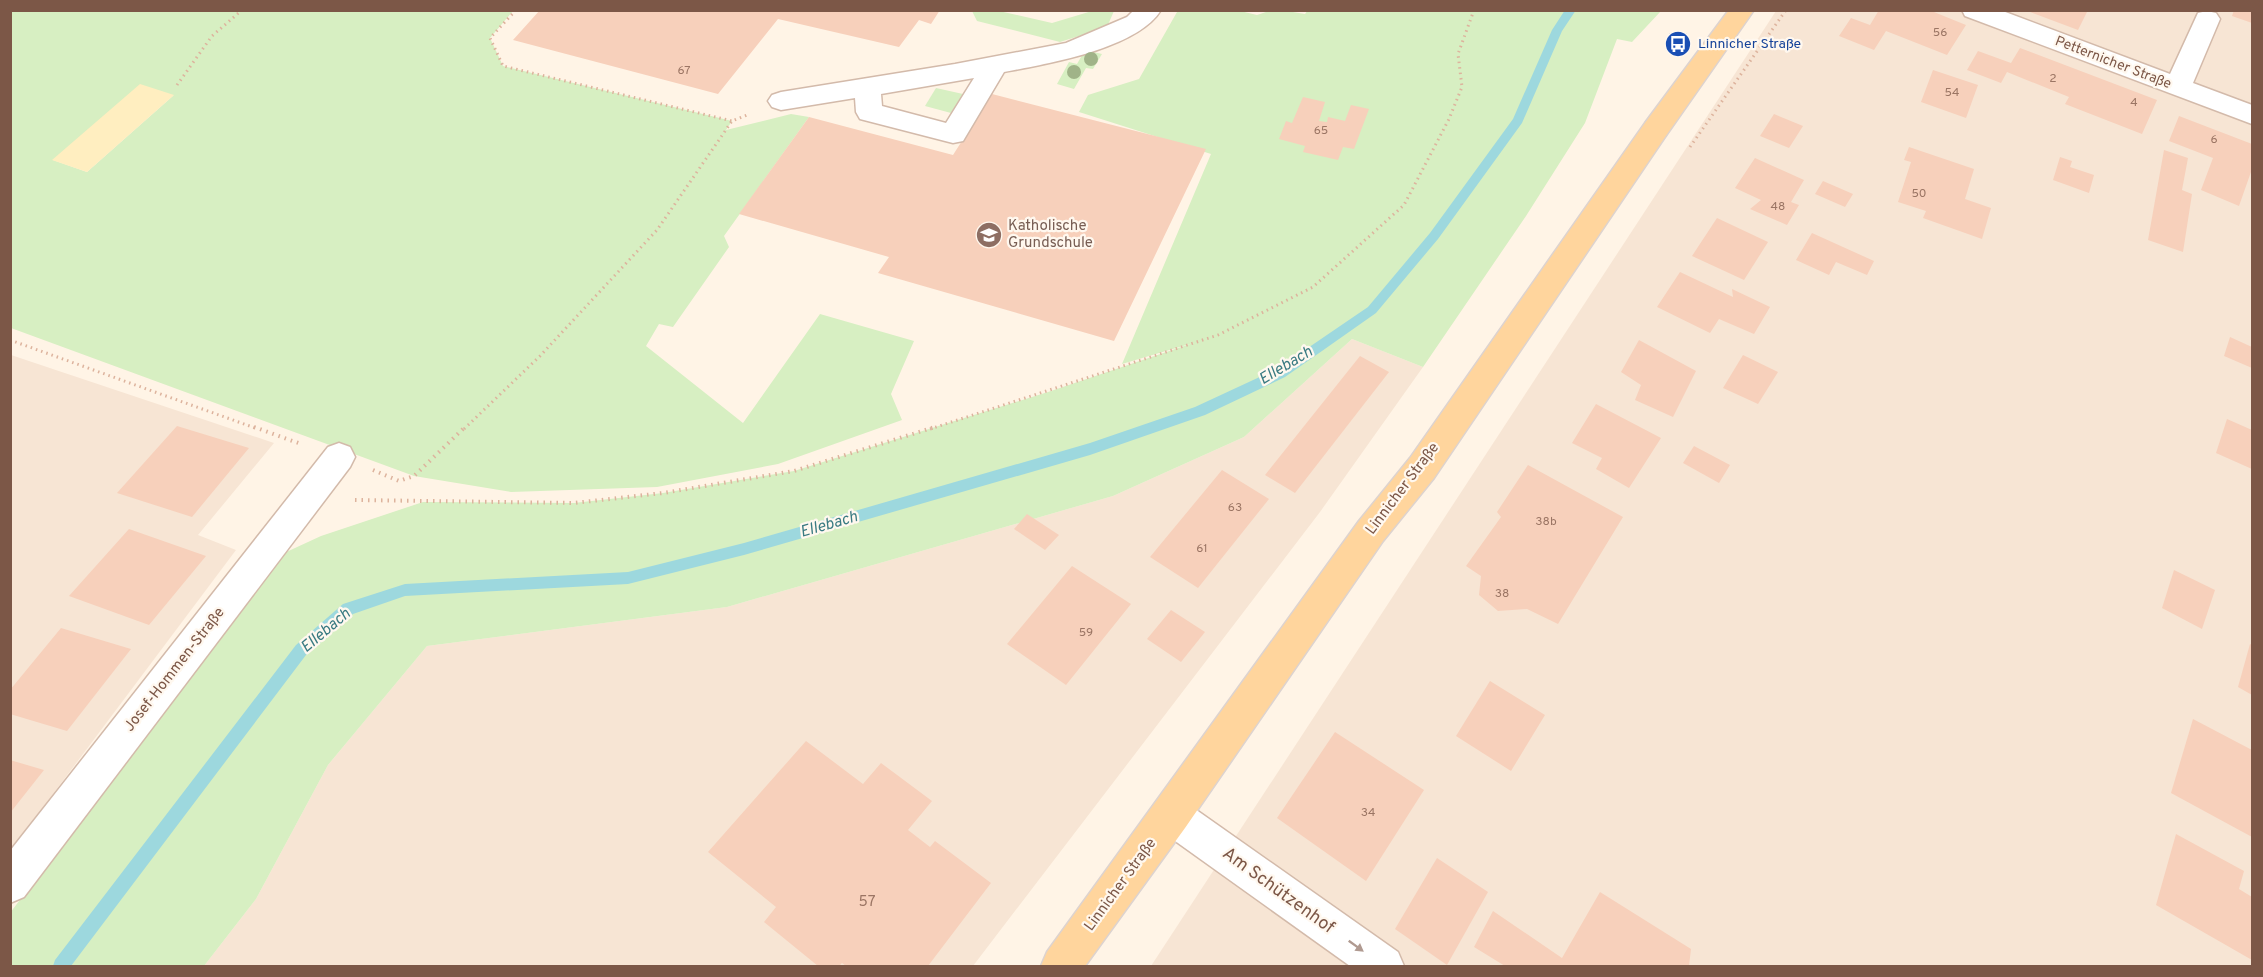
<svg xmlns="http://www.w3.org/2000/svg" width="2263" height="977" font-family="Overpass,sans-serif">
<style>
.residential{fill:#f7e5d4}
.green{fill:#d7efc2;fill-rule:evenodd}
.sand{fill:#ffeec0}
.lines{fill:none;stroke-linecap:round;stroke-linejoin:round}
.stream{fill:#9dd8de;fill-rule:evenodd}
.building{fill:#f7d0bb}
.minor-casing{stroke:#d3baaa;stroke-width:3}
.major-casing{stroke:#ddd3cf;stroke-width:3}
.path-far1{stroke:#ddb39d;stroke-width:3;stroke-dasharray:1.5 4;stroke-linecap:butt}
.path{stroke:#ddb39d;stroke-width:4;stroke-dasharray:1.5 5;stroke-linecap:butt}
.minor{fill:#fff;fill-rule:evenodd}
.major{fill:#ffd59d;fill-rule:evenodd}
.tree{fill:#a0b388}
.oneway{fill:#b09a91}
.labels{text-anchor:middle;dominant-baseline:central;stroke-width:4.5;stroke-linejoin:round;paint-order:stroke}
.number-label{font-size:12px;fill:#9b7564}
.far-transit-label{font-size:14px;fill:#164399;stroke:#fff8ef;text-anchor:start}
.far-street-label{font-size:14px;fill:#7c5747;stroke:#fff8ef}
.education-label{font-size:15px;fill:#785e54;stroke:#fff8ef;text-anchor:start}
.street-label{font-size:15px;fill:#7c5747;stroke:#fff8ef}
.near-number-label{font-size:15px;fill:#9b7564}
.water-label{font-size:16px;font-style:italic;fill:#397a82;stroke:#fff8ef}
.near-street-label{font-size:18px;fill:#7c5747;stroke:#fff8ef}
</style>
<rect width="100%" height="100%" fill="#fff4e6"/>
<g class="residential">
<polygon points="1776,11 2252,11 2252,966 1151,966"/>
<polygon points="1352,339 1423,367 1320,512 973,966 204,966 256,899 328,765 427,646 727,607 1113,496 1244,437"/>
<polygon points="11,355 274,443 198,535 236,550 11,850"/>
</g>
<g class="green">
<polygon points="1185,10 1236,10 1257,15 1272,10 1287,11 1305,14 1308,10 1661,11 1632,42 1617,39 1585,123 1526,216 1423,367 1352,339 1244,437 1113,496 727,607 427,646 328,765 256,899 204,966 11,966 10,913 282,554 321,536 423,502 574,503 663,493 794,471 1048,392 1193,343 1122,364 1211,154 1079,112 1088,95 1139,79 1177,12"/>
<path d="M10 11H513L490 38 503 66 732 121 726 130 791 114 809 117 724 236 729 247 673 327 659 324 646 346 743 423 820 314 914 341 891 394 902 420 778 464 657 487 511 492 414 476 11 328ZM174 95 87 172 53 160Z"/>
<polygon points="972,11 999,11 1052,23 1092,11 1114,11 1107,27 1060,42 977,21"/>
<polygon points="1085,50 1102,54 1093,69 1086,68 1074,89 1057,84 1069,62 1077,64"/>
<polygon points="936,88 963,94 951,113 925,106"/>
</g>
<polygon class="sand" points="140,84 174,95 87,172 52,160"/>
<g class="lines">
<polygon class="stream" points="1565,10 1576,10 1562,31 1522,123 1438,239 1376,313 1285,377 1205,415 1090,455 744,555 628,584 405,596 353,614 306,655 71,966 53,966 55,960 296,645 343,604 405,584 628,572 744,543 1090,443 1195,407 1277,369 1368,307 1430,233 1513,119 1552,30"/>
</g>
<g class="building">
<polygon points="540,10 940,10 931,24 919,20 899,47 778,19 718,94 513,40"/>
<polygon points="1879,10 1929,10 1966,25 1947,55 1886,31 1874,50 1839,36 1851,18 1870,25"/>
<polygon points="2025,10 2088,10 2078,30"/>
<polygon points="2234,10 2252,10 2252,23 2232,16"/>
<polygon points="2020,48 2157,100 2142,134 2065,104 2069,97 2007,72 2001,83 1967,70 1978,51 2011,63"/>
<polygon points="1933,70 1978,85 1966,118 1921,102"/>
<polygon points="992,94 1206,149 1114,341 878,273 889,257 739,214 809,117 953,155"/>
<polygon points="1303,97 1325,102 1319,121 1327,122 1328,117 1345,121 1351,105 1369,109 1354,149 1343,147 1338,160 1303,152 1305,146 1279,139 1286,121 1292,123"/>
<polygon points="1774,114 1803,126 1789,148 1760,136"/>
<polygon points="2179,116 2252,144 2252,169 2239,206 2201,190 2213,158 2169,141"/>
<polygon points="1909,147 1974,169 1965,199 1991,208 1982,239 1923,218 1926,211 1898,202 1911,162 1904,160"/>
<polygon points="2164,150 2188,158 2182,190 2192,194 2183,252 2148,240"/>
<polygon points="2060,157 2072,161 2070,167 2094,175 2089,193 2053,180"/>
<polygon points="1755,158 1804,180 1791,202 1799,205 1787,225 1750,209 1761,200 1735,188"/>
<polygon points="1823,181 1853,194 1845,207 1815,194"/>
<polygon points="1717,218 1768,242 1744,280 1692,256"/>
<polygon points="1812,233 1874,261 1867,275 1836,262 1829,275 1796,260"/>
<polygon points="1680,272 1733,297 1732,289 1770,307 1754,334 1719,319 1710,333 1657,307"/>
<polygon points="2230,337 2252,347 2252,368 2224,356"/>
<polygon points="1639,340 1696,371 1673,417 1635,400 1641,385 1621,372"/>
<polygon points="1743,355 1778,372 1758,404 1723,388"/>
<polygon points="1360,356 1389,372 1295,493 1265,475"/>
<polygon points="1596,404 1661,438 1629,488 1596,469 1602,458 1572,443"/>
<polygon points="2227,419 2252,430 2252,469 2216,453"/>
<polygon points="177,426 249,448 192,517 117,493"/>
<polygon points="1694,446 1730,465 1719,483 1683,463"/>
<polygon points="1528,465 1623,517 1558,624 1527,609 1498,611 1479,595 1481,576 1466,566 1501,517 1497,512"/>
<polygon points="1222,470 1269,499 1198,588 1150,557"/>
<polygon points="1027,514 1059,535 1045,550 1014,529"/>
<polygon points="129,529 206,556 149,625 69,596"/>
<polygon points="1072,566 1131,604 1066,685 1007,644"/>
<polygon points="2174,570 2215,590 2202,629 2162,608"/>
<polygon points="1171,610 1205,632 1181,662 1147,639"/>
<polygon points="61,628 131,649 67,731 10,714 10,690"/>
<polygon points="2250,644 2252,645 2252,695 2238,687"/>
<polygon points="1490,681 1545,715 1511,771 1456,736"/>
<polygon points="2193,719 2252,750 2252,837 2171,793"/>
<polygon points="1335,732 1424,790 1366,881 1277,818"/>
<polygon points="806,741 863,784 881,763 932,801 908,830 930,847 935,841 991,883 928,966 846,966 842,963 839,966 818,966 764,922 776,907 708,852"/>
<polygon points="10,760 44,770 10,813"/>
<polygon points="2176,834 2244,871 2239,889 2252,897 2252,960 2156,905"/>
<polygon points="1437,858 1488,892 1447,965 1395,929"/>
<polygon points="1600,892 1691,949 1689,966 1505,966 1474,947 1493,911 1562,958"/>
</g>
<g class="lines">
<g class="minor-casing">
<g id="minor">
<path d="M1134 10H1161C1137 49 1046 64 1004 72L963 141 953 143 860 119 856 112 855 98 781 110 772 107 768 101 772 95 781 92 955 64 1066 43 1127 17ZM974 78 946 123 882 106 881 94Z"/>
<polygon points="1962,10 2000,10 2170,74 2198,13 2207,11 2216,13 2220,19 2193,83 2252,105 2252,124 1965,16"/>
<polygon points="339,443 350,447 355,457 350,467 24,897 10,903 10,851 328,447"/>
<polygon points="1171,796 1185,802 1398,952 1404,966 1350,966 1157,828 1152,815 1157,802"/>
</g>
</g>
<g class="major-casing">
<polygon id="major" points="1729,10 1754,10 1665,137 1434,478 1383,541 1185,828 1085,966 1041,966 1047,952 1359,521 1410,458 1645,123"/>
</g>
<g class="path-far1">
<polyline points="516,10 490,38 503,66 732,121"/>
<polyline points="177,85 212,36 242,10"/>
<polyline points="1690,147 1786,10"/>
<polyline points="10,340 258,429"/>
<polyline points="464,429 540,356 657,230 732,121 750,114"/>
<polyline points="930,429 1218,335 1313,287 1404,205 1449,119 1462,87 1458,54 1474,10"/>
</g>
<g class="path">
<polyline points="254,427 301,444"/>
<polyline points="373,470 399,481 414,476 465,427"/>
<polyline points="355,500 574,503 663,493 794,471 935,427"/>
</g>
<use href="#minor" class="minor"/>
<use href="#major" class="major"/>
</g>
<g class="tree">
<circle cx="1091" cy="59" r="7"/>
<circle cx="1074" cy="72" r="7"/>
</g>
<defs><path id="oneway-solid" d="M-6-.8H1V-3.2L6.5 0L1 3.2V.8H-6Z" transform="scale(1.5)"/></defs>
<use class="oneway" href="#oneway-solid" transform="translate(1356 946) rotate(36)"/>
<defs>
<g id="bus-disc" transform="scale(1.35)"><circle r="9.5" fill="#1a4fb4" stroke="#fff8ef"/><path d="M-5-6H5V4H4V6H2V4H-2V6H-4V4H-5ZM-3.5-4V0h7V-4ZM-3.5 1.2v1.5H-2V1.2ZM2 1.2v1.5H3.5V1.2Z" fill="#fff"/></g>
<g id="school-disc" transform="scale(1.35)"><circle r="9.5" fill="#8d6e63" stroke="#fff8ef"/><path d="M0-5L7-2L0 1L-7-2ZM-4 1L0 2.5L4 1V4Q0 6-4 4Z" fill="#fff"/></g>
</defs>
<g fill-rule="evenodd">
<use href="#bus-disc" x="1678" y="44"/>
<use href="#school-disc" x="989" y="235"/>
</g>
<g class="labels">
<g class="number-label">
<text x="1940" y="33">56</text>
<text x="684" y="71">67</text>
<text x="2053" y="79">2</text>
<text x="1952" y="93">54</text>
<text x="2134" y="103">4</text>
<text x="1321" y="131">65</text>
<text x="2214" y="140">6</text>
<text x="1919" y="194">50</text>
<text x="1778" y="207">48</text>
<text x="1235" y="508">63</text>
<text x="1546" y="522">38b</text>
<text x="1202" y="549">61</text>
<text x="1502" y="594">38</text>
<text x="1086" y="633">59</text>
<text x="1368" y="813">34</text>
</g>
<g class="far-transit-label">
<text x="1698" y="44">Linnicher Straße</text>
</g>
<g class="far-street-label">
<text transform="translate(2113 63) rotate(21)">Petternicher Straße</text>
</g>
<g class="education-label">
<text x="1008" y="226">Katholische<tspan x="1008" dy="17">Grundschule</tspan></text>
</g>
<g class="street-label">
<text transform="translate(1403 489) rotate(-53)">Linnicher Straße</text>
<text transform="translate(175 670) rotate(-52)">Josef-Hommen-Straße</text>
<text transform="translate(1121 885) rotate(-54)">Linnicher Straße</text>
</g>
<g class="near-number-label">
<text x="867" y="902">57</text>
</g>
<g class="water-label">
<text transform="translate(1286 366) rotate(-31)">Ellebach</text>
<text transform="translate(829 525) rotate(-16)">Ellebach</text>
<text transform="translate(326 631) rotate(-40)">Ellebach</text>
</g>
<g class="near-street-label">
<text transform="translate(1278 891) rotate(36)">Am Schützenhof</text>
</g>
</g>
<rect width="2263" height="977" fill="none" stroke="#7c5747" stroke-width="24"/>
</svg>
